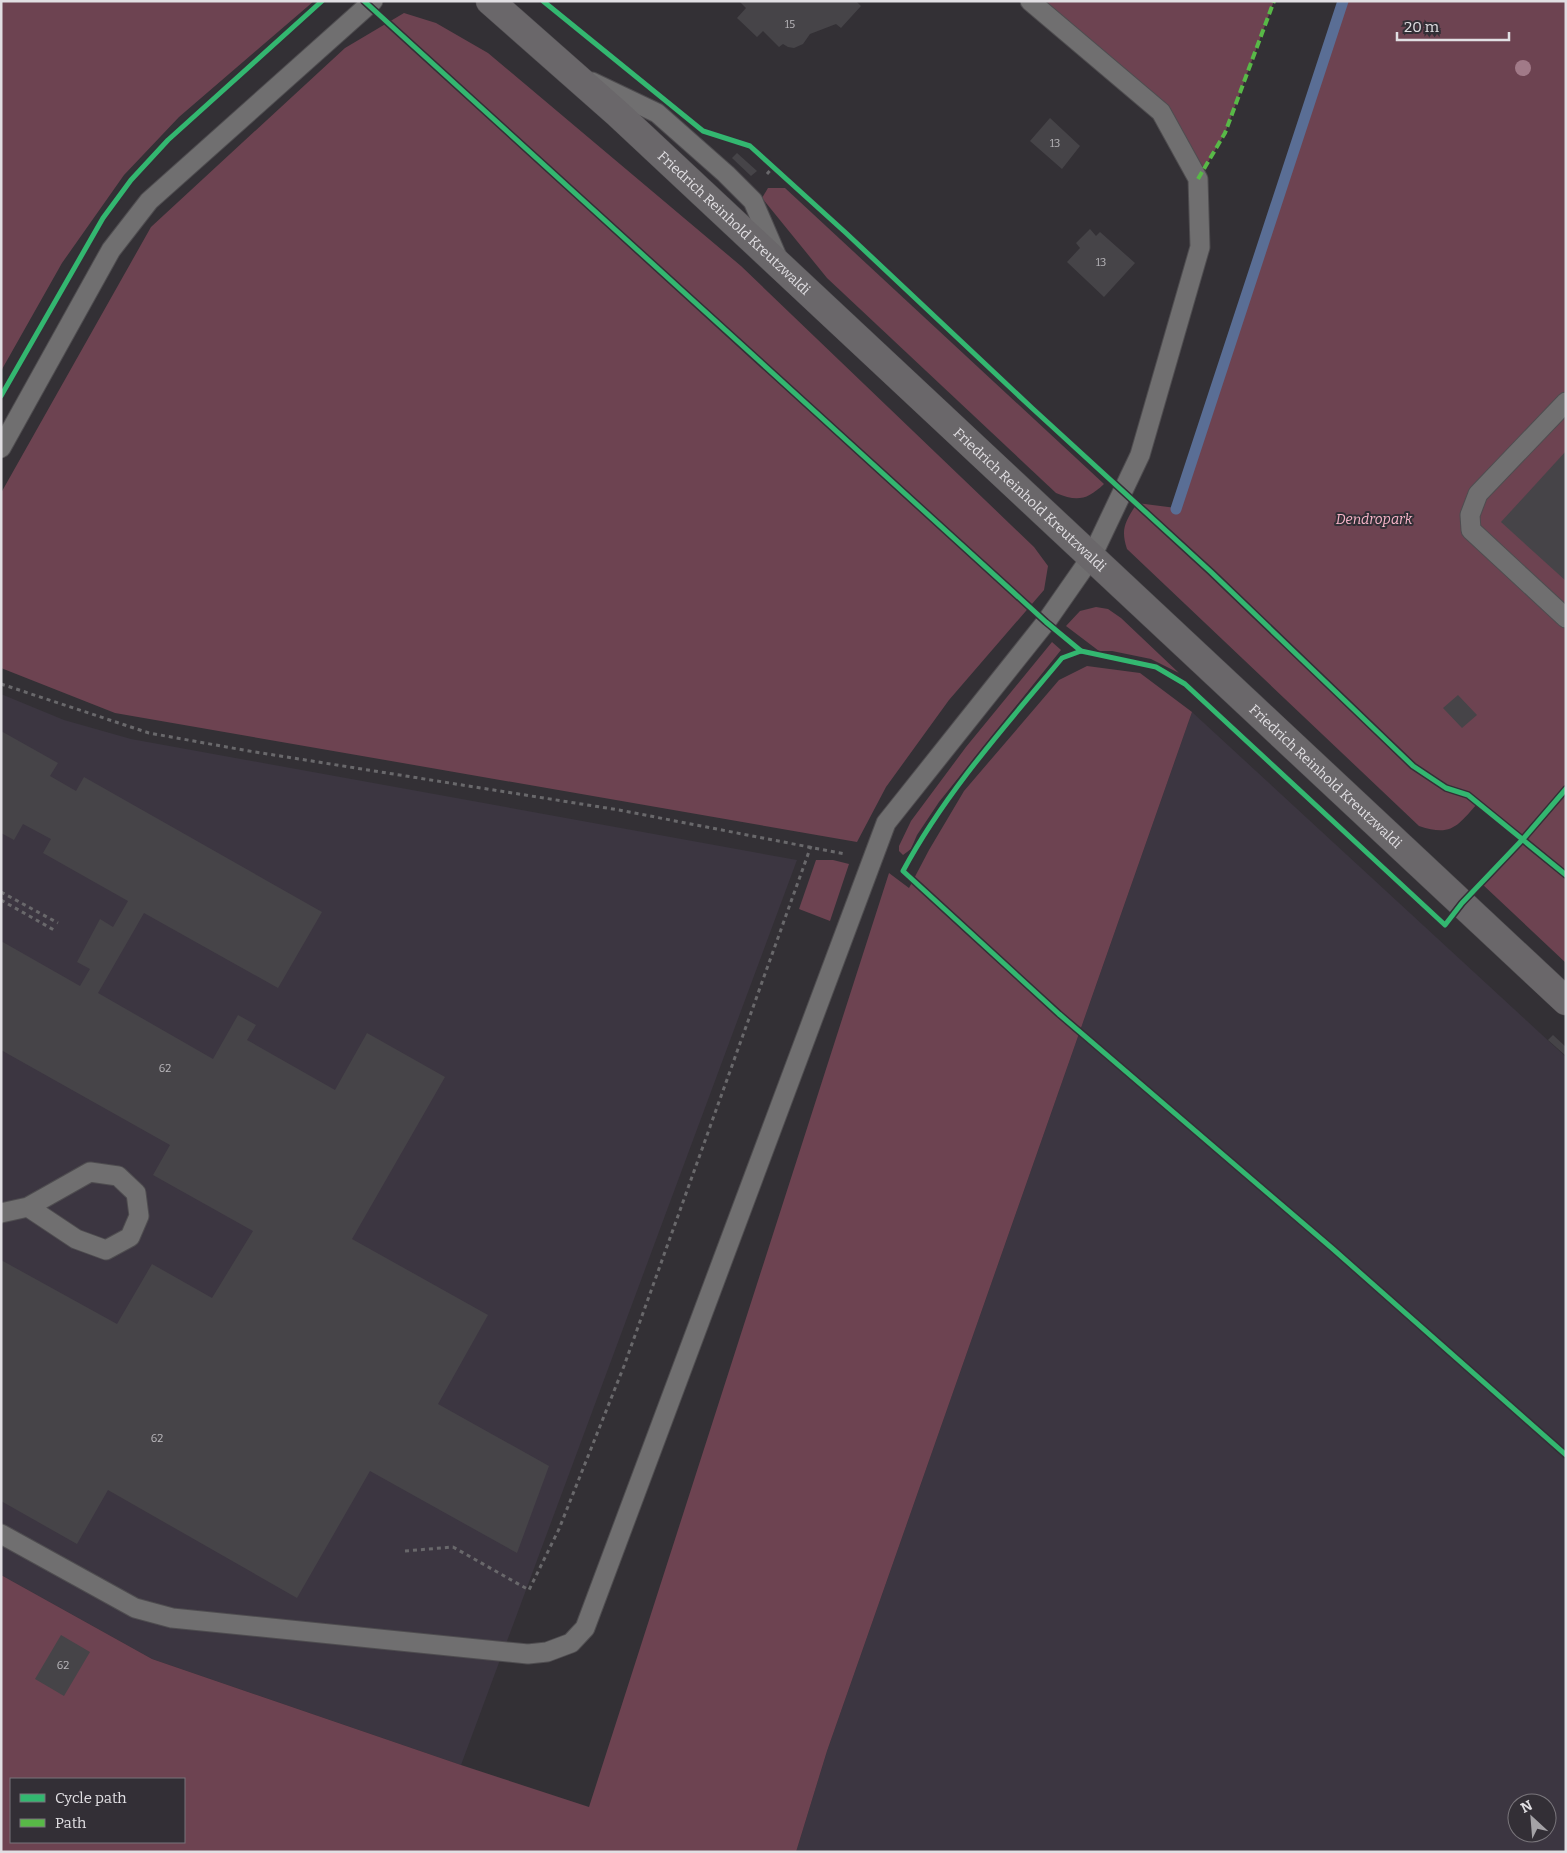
<svg xmlns="http://www.w3.org/2000/svg" width="1567" height="1853" font-family="Bitter,serif">
<style>
.built{fill:#3c3641;fill-rule:evenodd}
.green{fill:#6d4351;fill-rule:evenodd}
.lines{fill:none;stroke-linecap:round;stroke-linejoin:round}
.stream{stroke:#5a6e95;stroke-width:11}
.building{fill:#464448}
.service-casing{stroke:#4f4d50;stroke-width:21}
.secondary-casing{stroke:#4f4d50;stroke-width:29}
.path{stroke:#69686b;stroke-width:3;stroke-dasharray:4 4;stroke-linecap:butt}
.service{stroke:#706f70;stroke-width:19}
.secondary{stroke:#6a676a;stroke-width:28}
.quiet{stroke:#58b947;stroke-width:4;stroke-dasharray:8 4;stroke-linecap:butt}
.cycleway-casing{stroke:#332f36;stroke-width:8}
.cycleway{stroke:#33b770;stroke-width:5}
.tree{fill:#a17a88}
.labels{text-anchor:middle;dominant-baseline:central;stroke-width:4;stroke-linejoin:round;paint-order:stroke}
.number-label{font-size:11px;fill:#bab8bc}
.street-label{font-size:14px;fill:#e1dfe3;stroke:#332f36}
.park-label{font-size:14px;font-style:italic;fill:#fbb7cb;stroke:#332f36}
</style>
<rect width="100%" height="100%" fill="#333035"/>
<g class="built">
<polygon points="1,694 64,720 131,739 797,860 461,1765 152,1659 1,1575"/>
<path d="M1192 712 1566 1057V1852H796L827 1751ZM1517 1803H1547V1833H1517Z"/>
</g>
<g class="green">
<polygon points="1,1 314,1 179,117 124,175 62,263 1,371"/>
<polygon points="1030,1 1274,1 1225,133 1198,179 1161,112"/>
<path d="M1343 1H1566V963L1481 883 1523 839 1478 803C1457 826 1452 837 1419 826L1127 549C1120 528 1126 521 1137 503L1176 508Z"/>
<polygon points="404,13 436,23 488,53 741,266 1034,547 1048,566 1044,590 949,700 886,787 857,842 115,713 1,668 1,493 151,227 345,48"/>
<path d="M768 188H785L1104 484C1087 500 1077 502 1056 493L827 278 762 198Z"/>
<polygon points="1096,607 1108,609 1121,618 1179,673 1151,659 1112,651 1099,651 1066,626 1080,611"/>
<polygon points="1052,642 1061,650 939,802 917,835 911,849 903,855 899,851 899,846 911,821 966,747"/>
<path d="M1087 666 1140 673 1192 712 827 1751 796 1852H1V1575L152 1659 461 1765 589 1807 889 873 909 888 929 850 964 791 1059 680ZM11 1779H184V1842H11Z"/>
<polygon points="816,860 833,860 849,864 830,921 799,909"/>
</g>
<g class="lines">
<polyline class="stream" points="1176,509 1343,1"/>
</g>
<g class="building">
<polygon points="739,1 856,1 861,6 841,28 836,24 810,34 803,44 794,48 788,47 783,44 779,47 763,31 757,37 737,18 746,8"/>
<polygon points="1050,118 1080,146 1062,169 1030,141"/>
<polygon points="737,153 757,171 751,176 732,158"/>
<polygon points="1090,229 1096,236 1100,232 1135,263 1104,297 1067,262 1080,248 1076,243"/>
<polygon points="1566,451 1566,581 1501,522"/>
<polygon points="1458,695 1477,715 1462,728 1443,708"/>
<polygon points="1,731 58,763 50,776 76,791 84,777 322,912 278,988 144,913 98,993 213,1059 238,1015 256,1025 247,1040 335,1090 367,1033 445,1077 352,1239 488,1315 438,1404 549,1466 517,1553 370,1471 297,1598 108,1490 77,1544 1,1501 1,1260 117,1324 152,1264 212,1298 253,1231 153,1175 170,1145 1,1050 1,941 80,986 90,969 77,962 100,919 113,927 128,901 43,853 51,839 23,824 14,840 1,833"/>
<polygon points="1553,1035 1566,1047 1566,1056 1548,1040"/>
<polygon points="61,1635 90,1652 64,1696 35,1679"/>
</g>
<g class="lines">
<g class="service-casing">
<g id="service">
<polyline points="592,82 657,113 726,174 753,201 778,259"/>
<polyline points="1566,402 1478,494 1470,515 1471,530 1566,618"/>
<polyline points="1,448 111,250 149,201 373,1"/>
<polyline points="1,1213 28,1207 90,1172 118,1176 136,1193 139,1216 130,1237 106,1250 76,1239 28,1207"/>
<polyline points="1,1534 135,1608 172,1618 528,1654 547,1652 571,1643 585,1628 886,823 1046,622 1092,556 1140,455 1200,247 1198,179 1161,112 1030,1"/>
</g>
</g>
<g class="secondary-casing">
<g id="secondary">
<path id="s1" d="M490 1 618 114 1566 1001"/>
</g>
</g>
<g class="path">
<polyline points="767,174 773,167"/>
<path d="M1158 668 1081 651 1062 658C1005 726 945 793 903 871L1059 1014 1333 1249 1566 1455"/>
<polyline points="1,684 149,733 249,751 619,810 845,854"/>
<polyline points="1485,879 1523,839 1566,789"/>
<polyline points="1,892 58,923"/>
<polyline points="1,900 54,930"/>
<polyline points="405,1551 453,1547 529,1590 559,1529 624,1366 811,846"/>
</g>
<use href="#service" class="service"/>
<use href="#secondary" class="secondary"/>
<polyline class="quiet" points="1198,179 1225,133 1274,1"/>
<g class="cycleway-casing">
<g id="cycleway">
<polyline points="364,1 1046,622 1081,651"/>
<polyline points="543,1 703,131 750,146 846,233 1032,408 1211,572 1413,766 1446,788 1468,795 1566,875"/>
<polyline points="1,396 103,218 131,180 168,140 322,1"/>
<path d="M1566 789 1523 839 1462 903 1445 925 1185 684 1156 667 1081 651 1062 658C1005 726 945 793 903 871L1059 1014 1333 1249 1566 1455"/>
</g>
</g>
<use href="#cycleway" class="cycleway"/>
</g>
<circle class="tree" cx="1523" cy="68" r="8"/>
<g class="labels">
<g class="number-label">
<text x="790" y="24">15</text>
<text x="1055" y="143">13</text>
<text x="1101" y="262">13</text>
<text x="165" y="1068">62</text>
<text x="157" y="1438">62</text>
<text x="63" y="1665">62</text>
</g>
<g class="street-label">
<text stroke="none"><textPath href="#s1" startOffset="330">Friedrich Reinhold Kreutzwaldi</textPath></text>
<text stroke="none"><textPath href="#s1" startOffset="735">Friedrich Reinhold Kreutzwaldi</textPath></text>
<text stroke="none"><textPath href="#s1" startOffset="1140">Friedrich Reinhold Kreutzwaldi</textPath></text>
</g>
<g class="park-label">
<text x="1374" y="519">Dendropark</text>
</g>
</g>
<rect width="1567" height="1853" fill="none" stroke="#e1dfe3" stroke-width="5"/>
<rect x="10" y="1778" width="175" height="65" fill="#332f36" stroke="#79757b"/>
<rect x="20" y="1794" width="25" height="8" fill="#33b770" stroke="#79757b"/>
<text x="55" y="1803" font-size="15" fill="#e1dfe3">Cycle path</text>
<rect x="20" y="1819" width="25" height="8" fill="#58b947" stroke="#79757b"/>
<text x="55" y="1828" font-size="15" fill="#e1dfe3">Path</text>
<g transform="translate(1532 1818) rotate(334)"><circle r="24" fill="#332f36" stroke="#79757b"/>
<path d="M0-4L9 19L0 12L-9 19Z" fill="#a4a2a6"/>
<text y="-8" font-size="14" font-weight="bold" text-anchor="middle" fill="#e1dfe3">N</text>
</g>
<path d="M1397 32v8h112v-8" fill="none" stroke="#e1dfe3" stroke-width="2.5"/>
<text x="1404" y="32" font-size="15" fill="#e1dfe3" stroke="#332f36" stroke-width="4" paint-order="stroke">20 m</text>
</svg>
